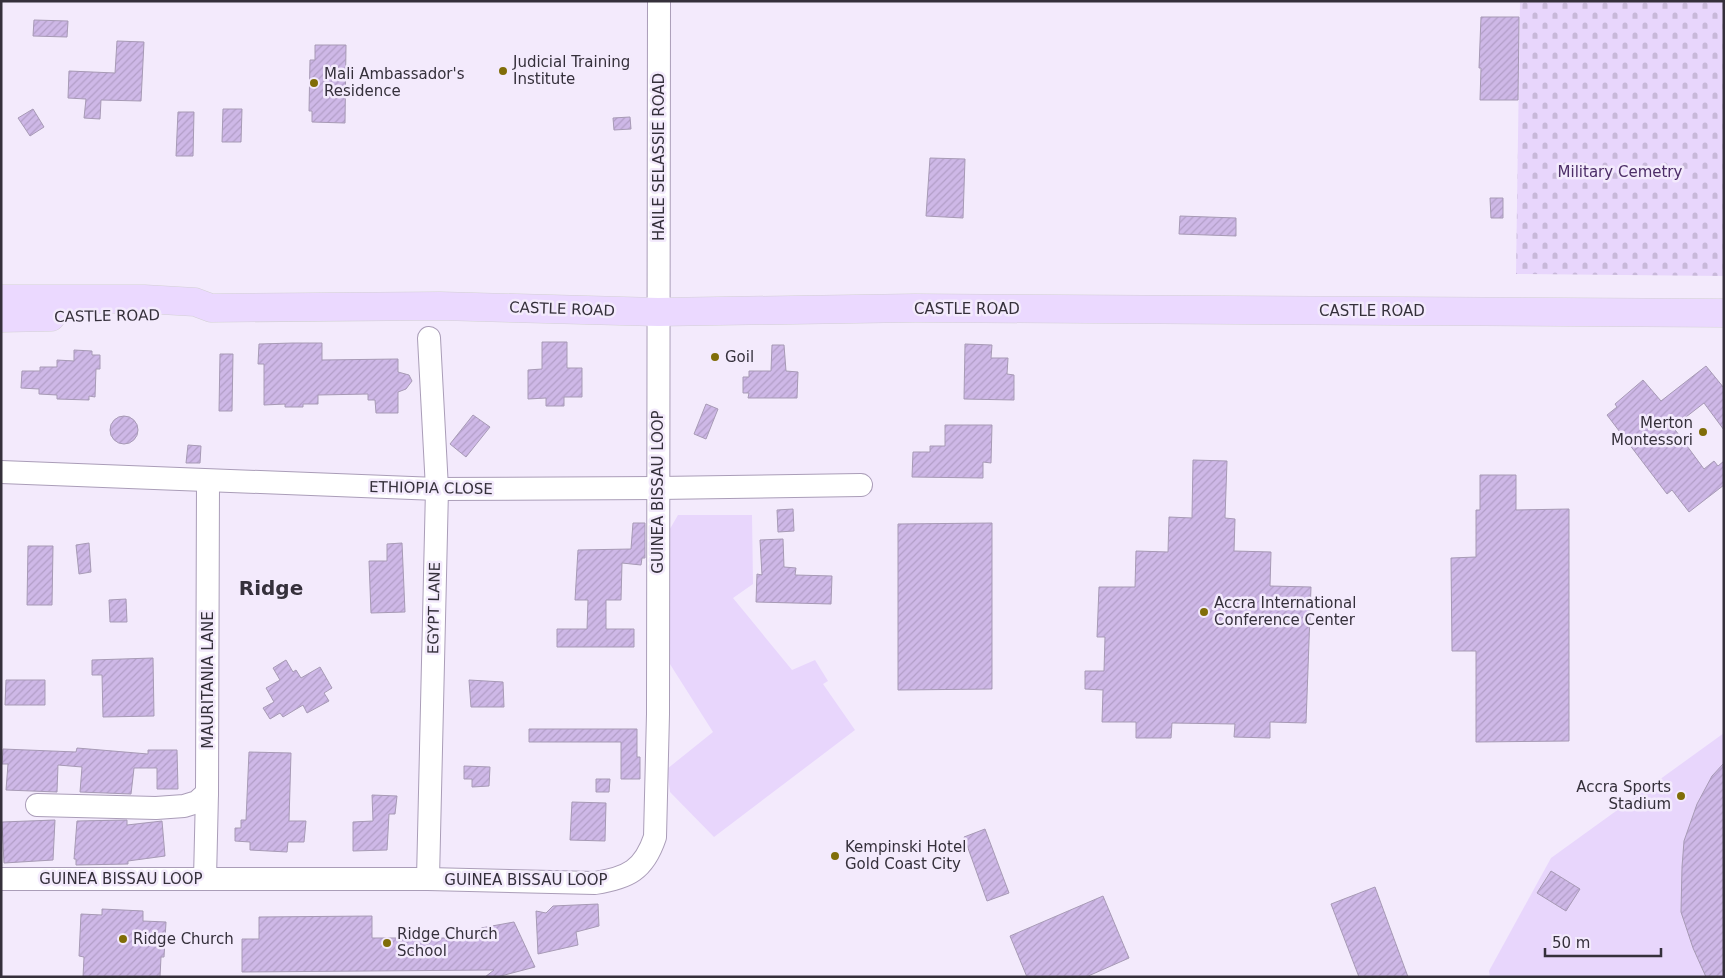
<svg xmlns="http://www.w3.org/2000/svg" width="1725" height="978" font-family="'DejaVu Sans',sans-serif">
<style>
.grass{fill:#e8d6fc}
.cemetery{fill:url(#cemetery-stones)}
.building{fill:url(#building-hatch);stroke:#a79ab5}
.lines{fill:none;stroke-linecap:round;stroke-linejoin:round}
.minor-casing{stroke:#aa9db8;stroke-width:24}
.major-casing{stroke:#d3d1d4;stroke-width:29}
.minor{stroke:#fff;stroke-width:22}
.major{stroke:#ebd9ff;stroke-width:28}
.poi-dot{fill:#806d08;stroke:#f3eafc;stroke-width:2}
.labels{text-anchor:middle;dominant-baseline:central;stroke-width:5;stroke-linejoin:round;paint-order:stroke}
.poi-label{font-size:15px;fill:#35303b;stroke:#f3eafc;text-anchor:start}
.street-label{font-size:15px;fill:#35303b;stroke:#f3eafc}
.park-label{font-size:15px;fill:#4c2d67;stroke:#f3eafc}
.district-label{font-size:20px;font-weight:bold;fill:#35303b;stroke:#f3eafc}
</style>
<defs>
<pattern id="cemetery-stones" width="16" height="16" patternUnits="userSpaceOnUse" patternTransform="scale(1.25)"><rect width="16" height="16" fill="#e8d6fc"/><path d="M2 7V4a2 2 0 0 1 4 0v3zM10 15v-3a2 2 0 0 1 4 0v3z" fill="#c8b8d9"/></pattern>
<pattern id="building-hatch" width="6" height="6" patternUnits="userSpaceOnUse" patternTransform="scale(1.25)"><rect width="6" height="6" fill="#ceb8e7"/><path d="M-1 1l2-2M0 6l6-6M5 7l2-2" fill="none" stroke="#b29ec7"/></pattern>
</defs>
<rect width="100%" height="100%" fill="#f3eafc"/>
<g class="grass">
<polygon points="678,515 752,515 753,584 733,598 792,670 815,660 828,681 823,684 855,730 714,837 670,792 667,769 713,732 668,661 667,534"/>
<polygon points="1724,733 1724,977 1490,977 1489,971 1551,858"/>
</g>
<polygon class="cemetery" points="1520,1 1724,1 1724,276 1516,274"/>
<g class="building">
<polygon points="1481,17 1519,17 1518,100 1480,100 1481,68 1479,68"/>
<polygon points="34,20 68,21 67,37 33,36"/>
<polygon points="117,41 144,42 141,101 101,100 100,119 84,118 86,99 68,98 69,71 115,73"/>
<polygon points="315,45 346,45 345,123 312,122 312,111 309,111 310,60 315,60"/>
<polygon points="33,109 44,127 30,136 18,118"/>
<polygon points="223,109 242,109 241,142 222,142"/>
<polygon points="178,112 194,112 193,156 176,156"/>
<polygon points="630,117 631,129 614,130 613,118"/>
<polygon points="930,158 965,159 963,218 926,216"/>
<polygon points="1490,198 1503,198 1503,218 1491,218"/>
<polygon points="1180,216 1236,218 1236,236 1179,234"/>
<polygon points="542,342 567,342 567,368 582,368 582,397 564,397 564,406 546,406 546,398 528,399 528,370 542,369"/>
<polygon points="293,343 322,343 322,360 398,359 398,372 409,375 412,381 406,389 398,392 398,413 376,413 375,400 368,400 368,394 318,395 318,404 303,404 303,407 285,407 285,404 264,405 264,364 258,364 259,344"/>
<polygon points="965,344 992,345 991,358 1008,358 1007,374 1014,375 1014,400 964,399"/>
<polygon points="772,345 784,345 786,371 798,372 797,398 748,398 749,393 743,393 743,377 749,377 749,371 771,371"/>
<polygon points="74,350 92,351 92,355 100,355 100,369 96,369 95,397 89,396 89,400 57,399 57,395 39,394 39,389 21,388 22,371 40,371 40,367 57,367 57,360 74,361"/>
<polygon points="220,354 233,354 232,411 219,411"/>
<polygon points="1706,366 1724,388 1724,430 1704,403 1673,427 1704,469 1714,461 1718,466 1724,461 1724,485 1689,512 1672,490 1667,494 1607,415 1617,407 1615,404 1643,380 1661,401"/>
<polygon points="706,404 718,409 706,439 694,434"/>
<polygon points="473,415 490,427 466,457 450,444"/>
<circle cx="124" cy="430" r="14"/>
<polygon points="945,425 992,425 991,463 983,462 983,478 912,477 913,452 930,452 930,446 945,446"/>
<polygon points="188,445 201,446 200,463 186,463"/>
<polygon points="1193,460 1227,461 1225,518 1235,519 1234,551 1271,552 1270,586 1311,587 1306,723 1270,722 1270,738 1234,737 1235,724 1172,723 1171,738 1136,738 1136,722 1102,722 1103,690 1085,689 1085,671 1104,671 1105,637 1097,637 1099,587 1135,587 1136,551 1168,552 1169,517 1192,518"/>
<polygon points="1480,475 1516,475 1516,510 1569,509 1569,741 1476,742 1476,651 1452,651 1451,558 1476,557 1476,510 1480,510"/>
<polygon points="793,509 794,531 778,532 777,510"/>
<polygon points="633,523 645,523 645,558 642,558 641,565 622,563 621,600 606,600 606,629 634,629 634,647 557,647 557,629 587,629 588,600 575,600 578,550 631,549"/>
<polygon points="992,523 992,689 898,690 898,524"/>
<polygon points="783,539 784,567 796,568 795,575 832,576 831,604 756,602 757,574 762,575 760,540"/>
<polygon points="89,543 91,572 79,574 76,545"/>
<polygon points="402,543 405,612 371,613 369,561 387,561 387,544"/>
<polygon points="28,546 53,546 52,605 27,605"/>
<polygon points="126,599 127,622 110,622 109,600"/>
<polygon points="153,658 154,716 103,717 102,675 92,675 92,660"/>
<polygon points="286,660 293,672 296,670 301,678 320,667 332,688 324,693 329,701 307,713 303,705 283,717 280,713 270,719 263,708 274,702 266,688 280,680 273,668"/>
<polygon points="6,680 45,680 45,705 5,705"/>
<polygon points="469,680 503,682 504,707 471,707"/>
<polygon points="529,729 637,729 637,757 640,757 640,779 621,779 621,742 529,742"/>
<polygon points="77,748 148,754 148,750 177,750 178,789 157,789 157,768 134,768 131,794 80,792 82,767 58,765 57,792 6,790 8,764 2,764 3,749 76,752"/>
<polygon points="249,752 291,753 289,821 306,821 304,842 288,842 287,852 250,850 250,842 235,841 235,828 241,828 241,820 246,820"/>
<polygon points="1724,763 1724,977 1706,977 1693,948 1681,912 1682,867 1684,841 1697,804 1712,776"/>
<polygon points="464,766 490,767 489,786 472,787 472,779 464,779"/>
<polygon points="596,779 610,779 609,792 596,792"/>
<polygon points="372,795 397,796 395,814 389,814 387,850 353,851 353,822 373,821"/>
<polygon points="572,802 606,803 605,841 570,840"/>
<polygon points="55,820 53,860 4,863 2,822"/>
<polygon points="127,820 127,825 162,821 165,856 128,861 128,864 76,865 76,859 74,859 77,821"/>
<polygon points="985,829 1009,893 987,901 964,837"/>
<polygon points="1551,871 1580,889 1566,911 1537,893"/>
<polygon points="1375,887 1408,977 1359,977 1331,904"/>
<polygon points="1103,896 1129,958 1086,977 1027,977 1010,936"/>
<polygon points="598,904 599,926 576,932 578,945 538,954 536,911 546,913 553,906"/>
<polygon points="102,909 143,911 143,921 166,922 164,957 161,957 160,977 83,977 84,957 79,956 81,914 102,915"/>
<polygon points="372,916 372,938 482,938 481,928 514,922 535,967 497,977 485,977 494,970 242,972 242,939 259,939 259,917"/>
</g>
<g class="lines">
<g class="minor-casing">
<g id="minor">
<polyline points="1,472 437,489 658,488 861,485"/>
<polyline points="37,805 156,808 184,806 197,802 207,793"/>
<path d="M1 879H428L595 883C628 878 644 870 655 837L658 714 659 1"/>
<polyline points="205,879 207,793 208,481"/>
<polyline points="428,879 437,489 429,338"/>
</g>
</g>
<g class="major-casing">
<g id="major">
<polyline points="1,299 144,299 195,302 211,308 440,306 658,312 915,308 1724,313"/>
<polyline points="1,318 51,317"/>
</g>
</g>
<use href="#minor" class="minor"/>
<use href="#major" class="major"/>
</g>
<g class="poi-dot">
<circle cx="503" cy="71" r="5"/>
<circle cx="314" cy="83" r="5"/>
<circle cx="715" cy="357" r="5"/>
<circle cx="1703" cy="432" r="5"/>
<circle cx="1204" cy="612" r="5"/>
<circle cx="1681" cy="796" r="5"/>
<circle cx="835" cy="856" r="5"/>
<circle cx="123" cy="939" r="5"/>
<circle cx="387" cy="943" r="5"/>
</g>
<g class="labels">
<g class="poi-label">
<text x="513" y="62">Judicial Training<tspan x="513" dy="17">Institute</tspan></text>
<text x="324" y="74">Mali Ambassador's<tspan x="324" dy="17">Residence</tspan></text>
<text x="725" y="357">Goil</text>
<text x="1693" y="423" text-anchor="end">Merton<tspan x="1693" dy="17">Montessori</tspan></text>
<text x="1214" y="603">Accra International<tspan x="1214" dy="17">Conference Center</tspan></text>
<text x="1671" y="787" text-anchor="end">Accra Sports<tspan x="1671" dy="17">Stadium</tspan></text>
<text x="845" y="847">Kempinski Hotel<tspan x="845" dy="17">Gold Coast City</tspan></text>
<text x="397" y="934">Ridge Church<tspan x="397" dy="17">School</tspan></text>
<text x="133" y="939">Ridge Church</text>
</g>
<g class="street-label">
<text transform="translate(659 157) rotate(-90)">HAILE SELASSIE ROAD</text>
<text transform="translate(562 309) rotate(2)">CASTLE ROAD</text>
<text x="967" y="309">CASTLE ROAD</text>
<text x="1372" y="311">CASTLE ROAD</text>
<text transform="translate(107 316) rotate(-1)">CASTLE ROAD</text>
<text transform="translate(431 488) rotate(1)">ETHIOPIA CLOSE</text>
<text transform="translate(658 492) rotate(-90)">GUINEA BISSAU LOOP</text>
<text transform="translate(434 608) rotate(-89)">EGYPT LANE</text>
<text transform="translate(208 680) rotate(-90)">MAURITANIA LANE</text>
<text x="121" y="879">GUINEA BISSAU LOOP</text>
<text x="526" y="880">GUINEA BISSAU LOOP</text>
</g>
<g class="park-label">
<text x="1620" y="172">Military Cemetry</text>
</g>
<g class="district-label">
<text x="271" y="588">Ridge</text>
</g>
</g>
<rect width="1725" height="978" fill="none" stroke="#35303b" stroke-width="5"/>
<path d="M1545 948v8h116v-8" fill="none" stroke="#35303b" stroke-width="2.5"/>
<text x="1552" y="948" font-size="15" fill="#35303b" stroke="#f3eafc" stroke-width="4" paint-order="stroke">50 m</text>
</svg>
